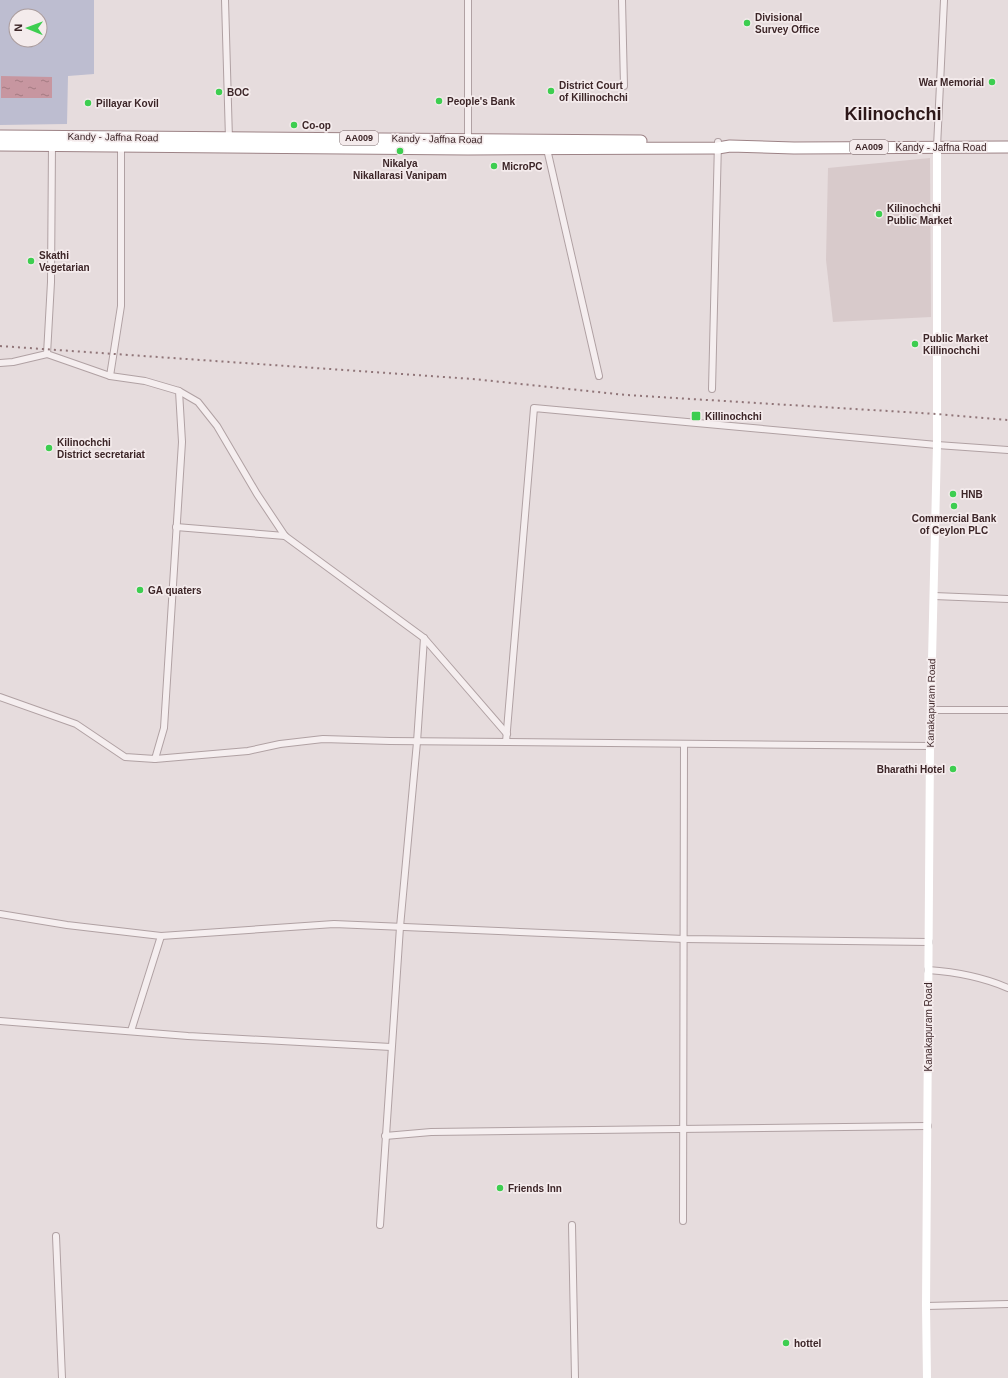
<svg xmlns="http://www.w3.org/2000/svg" width="1008" height="1378" font-family="Helvetica,sans-serif">
<style>
.built{fill:#d8cacb}
.garden{fill:#bdbdd0;fill-rule:evenodd}
.water{fill:url(#water-ripples)}
.lines{fill:none;stroke-linecap:round;stroke-linejoin:round}
.street-casing{stroke:#b0a1a3;stroke-width:8}
.highway-casing{stroke:#9d8386;stroke-width:13}
.street{stroke:#f5eeef;stroke-width:6}
.secondary{stroke:#fff;stroke-width:8}
.highway{stroke:#fff;stroke-width:11}
.rail{stroke:#907578;stroke-width:2;stroke-dasharray:2 4;stroke-linecap:butt}
.poi-dot{fill:#3dce50;stroke:#f4ebec;stroke-width:1.5}
.labels{text-anchor:middle;dominant-baseline:central;stroke-width:3.5;stroke-linejoin:round;paint-order:stroke}
.shield{fill:#f4ebec;stroke:#736062;stroke-width:1}
.shield-label{font-size:9px;font-weight:bold;fill:#3c2527}
.poi-label{font-size:10px;font-weight:bold;fill:#3c2527;stroke:#f4ebec;text-anchor:start}
.street-label{font-size:10px;fill:#3c2527;stroke:#f4ebec}
.town-label{font-size:18px;font-weight:bold;fill:#2d1819;stroke:#f4ebec}
</style>
<defs>
<pattern id="water-ripples" width="26" height="14" patternUnits="userSpaceOnUse"><rect width="26" height="14" fill="#c796a0"/><path d="M2 4q2-2 4 0t4 0M15 11q2-2 4 0t4 0" fill="none" stroke="#a37a82"/></pattern>
</defs>
<rect width="100%" height="100%" fill="#e6dcdd"/>
<polygon class="built" points="930,158 931,317 833,322 826,260 828,168"/>
<path class="garden" d="M0 0H94V74L68 76 67 124 0 125ZM16 16H40V40H16Z"/>
<polygon class="water" points="1,76 52,77 52,98 1,98"/>
<g class="lines">
<g class="street-casing">
<g id="street">
<polyline points="225,0 229,139"/>
<polyline points="622,0 624,86"/>
<polyline points="468,141 468,0"/>
<polyline points="52,144 51,282 47,354 110,376 121,306 121,146"/>
<polyline points="937,147 944,0"/>
<polyline points="547,149 599,376"/>
<polyline points="0,363 13,362 47,354"/>
<polyline points="712,389 718,142"/>
<polyline points="179,391 198,402 217,426 257,494 285,536 424,638 507,734"/>
<polyline points="176,527 285,536"/>
<polyline points="934,596 1008,599"/>
<polyline points="0,697 76,724 125,757 155,759 164,728 182,442 179,391 145,381 110,376"/>
<polyline points="931,710 1008,710"/>
<polyline points="506,742 534,408 937,445 1008,450"/>
<polyline points="155,759 248,751 280,744 323,739 390,741 930,746"/>
<polyline points="0,914 67,925 161,936 334,924 684,939 929,942"/>
<path d="M928 970C956 972 983 977 1008 988"/>
<polyline points="0,1021 188,1036 391,1047"/>
<polyline points="131,1031 161,936"/>
<polyline points="385,1136 431,1132 928,1126"/>
<polyline points="683,1221 684,744"/>
<polyline points="380,1225 400,927 417,742 424,638"/>
<polyline points="572,1225 575,1378"/>
<polyline points="56,1236 62,1378"/>
<polyline points="926,1306 1008,1304"/>
</g>
</g>
<g class="highway-casing">
<g id="highway">
<polyline points="0,136 641,141"/>
<polyline points="0,145 468,149 718,148 730,146 794,148 1008,147"/>
</g>
</g>
<use href="#street" class="street"/>
<polyline class="secondary" points="927,1378 926,1306 930,746 937,445 937,147"/>
<use href="#highway" class="highway"/>
<polyline class="rail" points="0,346 473,379 626,395 937,414 1008,420"/>
</g>
<g class="poi-dot">
<circle cx="747" cy="23" r="4"/>
<circle cx="992" cy="82" r="4"/>
<circle cx="551" cy="91" r="4"/>
<circle cx="219" cy="92" r="4"/>
<circle cx="439" cy="101" r="4"/>
<circle cx="88" cy="103" r="4"/>
<circle cx="294" cy="125" r="4"/>
<circle cx="400" cy="151" r="4"/>
<circle cx="494" cy="166" r="4"/>
<circle cx="879" cy="214" r="4"/>
<circle cx="31" cy="261" r="4"/>
<circle cx="915" cy="344" r="4"/>
<rect x="691" y="411" width="10" height="10" rx="2"/>
<circle cx="49" cy="448" r="4"/>
<circle cx="953" cy="494" r="4"/>
<circle cx="954" cy="506" r="4"/>
<circle cx="140" cy="590" r="4"/>
<circle cx="953" cy="769" r="4"/>
<circle cx="500" cy="1188" r="4"/>
<circle cx="786" cy="1343" r="4"/>
</g>
<g class="labels">
<g class="shield">
<rect x="340" y="131" width="38" height="14" rx="3"/>
<rect x="850" y="140" width="38" height="14" rx="3"/>
</g>
<g class="shield-label">
<text x="359" y="138">AA009</text>
<text x="869" y="147">AA009</text>
</g>
<g class="poi-label">
<text x="755" y="17">Divisional<tspan x="755" dy="12">Survey Office</tspan></text>
<text x="984" y="82" text-anchor="end">War Memorial</text>
<text x="559" y="85">District Court<tspan x="559" dy="12">of Killinochchi</tspan></text>
<text x="227" y="92">BOC</text>
<text x="447" y="101">People's Bank</text>
<text x="96" y="103">Pillayar Kovil</text>
<text x="302" y="125">Co-op</text>
<text x="400" y="163" text-anchor="middle">Nikalya<tspan x="400" dy="12">Nikallarasi Vanipam</tspan></text>
<text x="502" y="166">MicroPC</text>
<text x="887" y="208">Kilinochchi<tspan x="887" dy="12">Public Market</tspan></text>
<text x="39" y="255">Skathi<tspan x="39" dy="12">Vegetarian</tspan></text>
<text x="923" y="338">Public Market<tspan x="923" dy="12">Killinochchi</tspan></text>
<text x="705" y="416">Killinochchi</text>
<text x="57" y="442">Kilinochchi<tspan x="57" dy="12">District secretariat</tspan></text>
<text x="961" y="494">HNB</text>
<text x="954" y="518" text-anchor="middle">Commercial Bank<tspan x="954" dy="12">of Ceylon PLC</tspan></text>
<text x="148" y="590">GA quaters</text>
<text x="945" y="769" text-anchor="end">Bharathi Hotel</text>
<text x="508" y="1188">Friends Inn</text>
<text x="794" y="1343">hottel</text>
</g>
<g class="street-label">
<text transform="translate(113 137) rotate(1)">Kandy - Jaffna Road</text>
<text transform="translate(437 139) rotate(1)">Kandy - Jaffna Road</text>
<text x="941" y="147">Kandy - Jaffna Road</text>
<text transform="translate(931 703) rotate(-89)">Kanakapuram Road</text>
<text transform="translate(928 1027) rotate(-90)">Kanakapuram Road</text>
</g>
<g class="town-label">
<text x="893" y="114">Kilinochchi</text>
</g>
</g>
<g transform="translate(28 28) rotate(271)"><circle r="19" fill="#f4ebec" stroke="#aa9c9d"/>
<path d="M0-3L7 15L0 10L-7 15Z" fill="#3dce50"/>
<text y="-6" font-size="11" font-weight="bold" text-anchor="middle" fill="#3c2527">N</text>
</g>
</svg>
